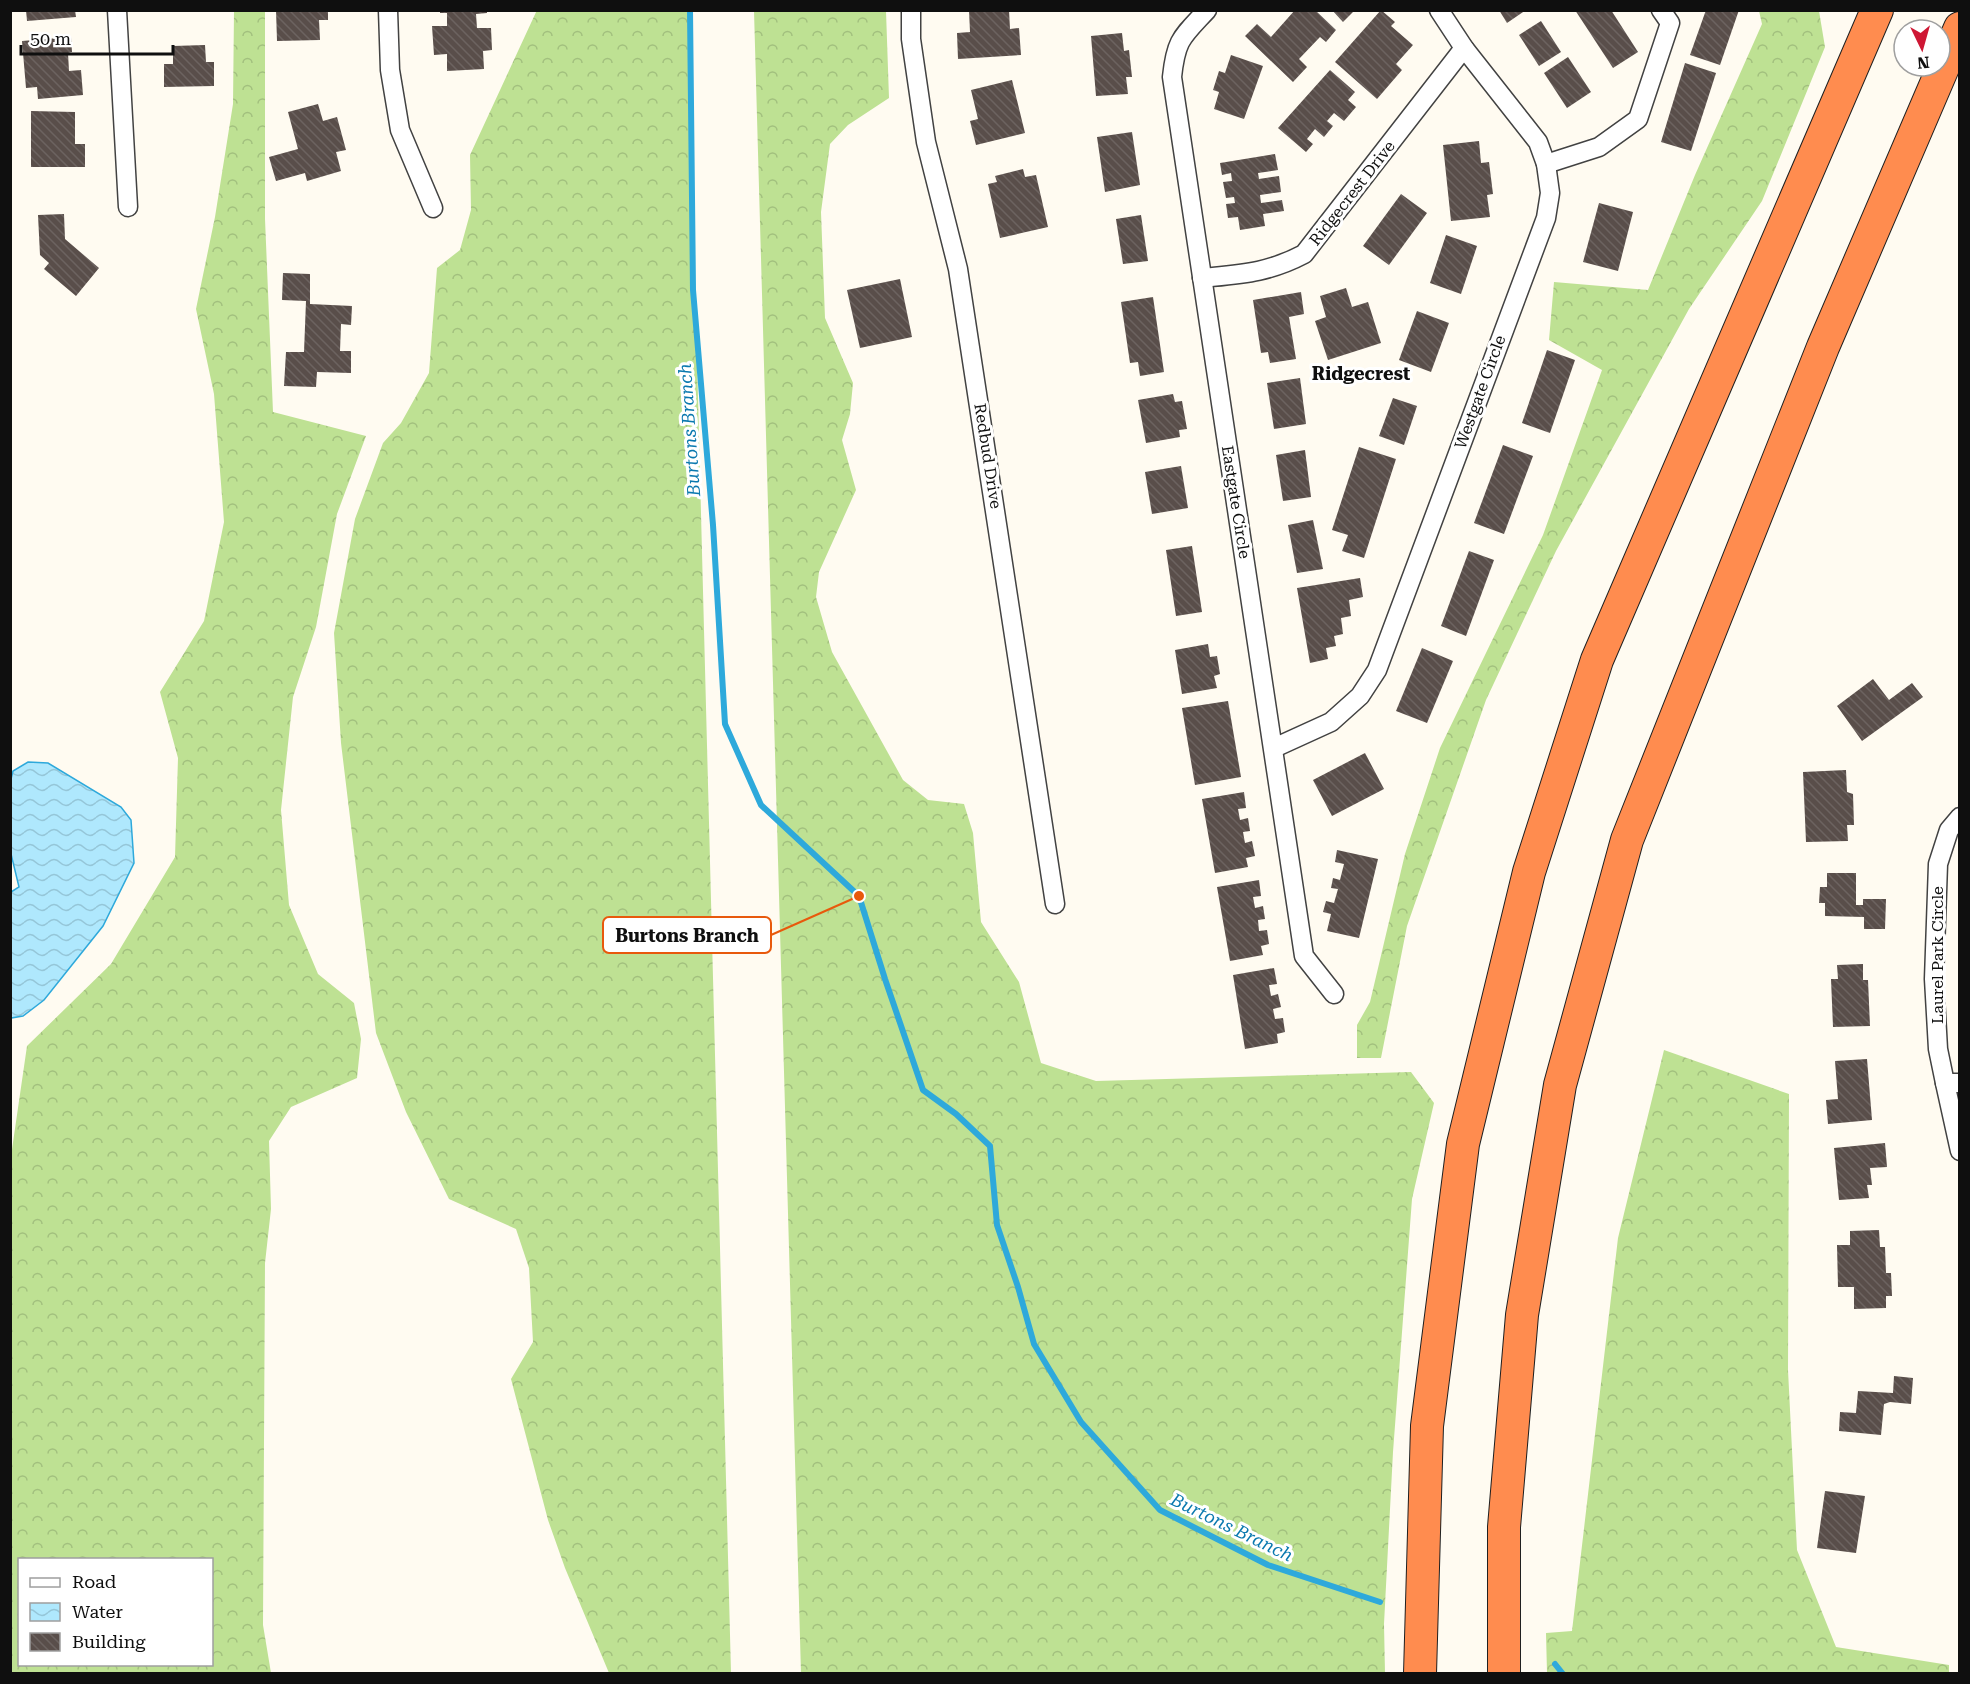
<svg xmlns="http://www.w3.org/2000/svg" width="1970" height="1684" font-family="'Roboto Serif',serif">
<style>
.forest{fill:url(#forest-crowns);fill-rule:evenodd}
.water{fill:url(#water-waves);stroke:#2ea9db;stroke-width:1.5}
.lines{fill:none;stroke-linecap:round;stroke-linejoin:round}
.stream{stroke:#2ea9db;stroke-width:6}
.building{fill:url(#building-back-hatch)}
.street-casing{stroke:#424242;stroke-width:21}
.highway-casing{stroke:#202020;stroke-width:34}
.street{stroke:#fff;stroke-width:18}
.highway{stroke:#ff8c4f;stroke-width:32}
.labels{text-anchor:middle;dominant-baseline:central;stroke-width:6;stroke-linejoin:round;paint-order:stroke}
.street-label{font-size:16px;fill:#0f0f0f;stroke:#fff}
.neighbourhood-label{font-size:18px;font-weight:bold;fill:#0f0f0f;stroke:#fff}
.water-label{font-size:18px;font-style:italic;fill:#0a79af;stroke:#fff}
.leader{fill:none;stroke:#e8590c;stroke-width:2}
.callout-dot{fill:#e8590c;stroke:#fff;stroke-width:2}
.callout{fill:#fff;stroke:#e8590c;stroke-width:2}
.callout-label{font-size:18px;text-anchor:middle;font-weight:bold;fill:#0f0f0f}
</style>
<defs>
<pattern id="forest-crowns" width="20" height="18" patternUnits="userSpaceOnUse" patternTransform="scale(1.5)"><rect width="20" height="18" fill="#bee193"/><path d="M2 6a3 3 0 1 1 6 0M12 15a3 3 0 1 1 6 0" fill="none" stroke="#a2c07e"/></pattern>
<pattern id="water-waves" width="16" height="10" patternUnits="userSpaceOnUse" patternTransform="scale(1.5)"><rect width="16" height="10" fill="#afe8fd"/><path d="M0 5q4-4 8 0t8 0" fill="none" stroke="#95c6d8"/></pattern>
<pattern id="building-back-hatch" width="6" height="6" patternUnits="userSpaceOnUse" patternTransform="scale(1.5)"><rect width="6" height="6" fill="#594e4a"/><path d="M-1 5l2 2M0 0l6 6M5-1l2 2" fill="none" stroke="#6c6360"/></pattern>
</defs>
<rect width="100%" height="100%" fill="#fffbf1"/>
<g class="forest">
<polygon points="537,10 688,11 731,1673 609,1673 565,1568 548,1520 511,1379 533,1342 529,1268 516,1229 449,1199 406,1112 376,1033 341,743 334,633 355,519 383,443 401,423 429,373 437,268 460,250 471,210 470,155"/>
<path d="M234 11H265V219L273 412 366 436 337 514 316 627 293 697 281 810 289 905 318 974 354 1003 361 1039 357 1078 291 1107 269 1141 271 1209 265 1263 263 1625 271 1673H11L10 1163 27 1046 111 964 175 857 178 758 160 692 204 621 224 522 214 394 196 309 215 217 233 104ZM20 1560H212V1664H20Z"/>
<polygon points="754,11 886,11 889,98 848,125 830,144 821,212 825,318 853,383 850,414 842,440 856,490 819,572 816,597 832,652 903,780 928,800 964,804 973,833 981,922 1019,982 1041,1063 1096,1081 1411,1072 1434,1103 1412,1199 1393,1452 1384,1624 1385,1673 801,1673"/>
<polygon points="1759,11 1819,11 1825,47 1762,201 1689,309 1556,551 1486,700 1407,926 1381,1058 1357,1058 1357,1025 1370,1002 1405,854 1440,748 1543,535 1602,370 1549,340 1554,282 1648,290 1695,175 1762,24"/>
<polygon points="1664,1050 1789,1094 1788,1370 1797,1550 1836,1647 1949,1665 1949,1673 1547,1673 1546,1633 1572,1631 1618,1238"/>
</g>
<polygon class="water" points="28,762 48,763 121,807 131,820 134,863 103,926 44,1000 23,1016 11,1018 11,892 19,887 11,854 11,779 13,771"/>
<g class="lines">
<g class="stream">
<polyline points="690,10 693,290 713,525 725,724 761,805 859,896 885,979 923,1090 956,1114 990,1146 997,1225 1018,1287 1034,1344 1081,1422 1160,1510 1268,1565 1380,1602"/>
<polyline points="1555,1664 1563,1674"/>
</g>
</g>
<g class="building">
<polygon points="26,10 75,10 76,17 27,21"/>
<polygon points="276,10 328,10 328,20 319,20 320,40 277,41"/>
<polygon points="440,10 487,10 487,13 476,14 477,28 491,28 492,50 483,51 484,69 447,71 447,54 434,55 432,26 447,26 447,13 440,13"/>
<polygon points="969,10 1009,10 1010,29 1019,28 1021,55 958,59 957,33 970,32"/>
<polygon points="1295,10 1315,10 1336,30 1326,42 1320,37 1299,59 1307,67 1293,82 1245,36 1257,24 1271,37"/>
<polygon points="1332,10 1355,10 1343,22"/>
<polygon points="1381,10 1395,22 1391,26 1413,45 1396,64 1402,70 1377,99 1335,62"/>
<polygon points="1499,10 1526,10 1507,23"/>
<polygon points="1575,10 1611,10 1638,52 1613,68"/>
<polygon points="1706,10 1739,10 1720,65 1690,55"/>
<polygon points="1541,21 1561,52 1539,66 1519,35"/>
<polygon points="1122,33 1124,51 1129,50 1132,77 1126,77 1128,94 1096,96 1091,36"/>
<polygon points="71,37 72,52 68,53 69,71 81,70 83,95 38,99 37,87 26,88 22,41"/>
<polygon points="205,45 206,62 214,62 214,86 164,87 164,64 173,64 173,46"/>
<polygon points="1231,55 1263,66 1244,119 1214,109 1219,92 1213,90 1219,71 1225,73"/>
<polygon points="1568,57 1591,92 1567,108 1544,73"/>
<polygon points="1685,63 1716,73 1691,151 1661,142"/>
<polygon points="1330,70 1355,92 1348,100 1356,107 1344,121 1334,113 1327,121 1333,126 1324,137 1315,129 1307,139 1313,144 1306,152 1278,128"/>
<polygon points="1012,80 1025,133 976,145 970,121 978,119 971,90"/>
<polygon points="318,104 323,121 337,117 346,150 336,152 341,171 307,181 305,173 276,181 269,157 298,149 288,112"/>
<polygon points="31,111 75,112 75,144 85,144 85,167 31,167"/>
<polygon points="1132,132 1140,185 1105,192 1097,137"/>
<polygon points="1479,141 1481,163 1489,162 1493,194 1487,195 1490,217 1451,221 1443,145"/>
<polygon points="1275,154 1278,170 1258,173 1259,179 1279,176 1281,192 1260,195 1261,203 1282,200 1284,211 1263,214 1265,226 1240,230 1238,217 1228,218 1226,204 1235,203 1234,197 1226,198 1223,182 1232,181 1231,173 1222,175 1220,163"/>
<polygon points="1023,169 1025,177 1036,175 1048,227 1000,238 988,184 997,182 995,176"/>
<polygon points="1401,194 1427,213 1389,265 1363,246"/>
<polygon points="1599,203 1633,212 1618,271 1583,262"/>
<polygon points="64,214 65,239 99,268 76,296 44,269 49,263 40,255 38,215"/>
<polygon points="1141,215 1148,261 1123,264 1116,219"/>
<polygon points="1446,235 1477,246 1461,294 1430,283"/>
<polygon points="283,273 310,274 310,304 352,306 351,325 341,324 340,351 351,351 351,373 317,372 316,387 284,386 286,352 304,352 306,301 282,300"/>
<polygon points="900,279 912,337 860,348 847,290"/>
<polygon points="1346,288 1352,307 1368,302 1381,343 1328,360 1315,321 1326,317 1320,296"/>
<polygon points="1301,292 1304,314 1289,317 1296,359 1270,363 1268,352 1261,353 1253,300"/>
<polygon points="1153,297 1164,372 1140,376 1138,362 1130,363 1121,302"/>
<polygon points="1417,311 1449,323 1431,372 1399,360"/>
<polygon points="1547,350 1575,360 1550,433 1522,423"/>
<polygon points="1300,378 1306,424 1274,429 1267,383"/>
<polygon points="1173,394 1175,402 1182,401 1187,429 1179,430 1180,437 1146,443 1138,400"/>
<polygon points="1393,398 1417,406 1404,445 1379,436"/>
<polygon points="1503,445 1533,456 1504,534 1474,523"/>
<polygon points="1359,447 1396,459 1364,558 1342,551 1348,535 1332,530"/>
<polygon points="1305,450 1311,497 1283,501 1276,455"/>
<polygon points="1181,466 1188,508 1152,514 1145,472"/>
<polygon points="1313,520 1323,569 1297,573 1288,525"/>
<polygon points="1192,546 1202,612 1176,616 1166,550"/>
<polygon points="1469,551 1494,560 1466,636 1441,626"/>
<polygon points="1360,578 1363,597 1349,600 1351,616 1341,618 1343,634 1334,636 1336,646 1326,648 1328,659 1310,663 1297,588"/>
<polygon points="1208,644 1210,657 1217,656 1220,674 1214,676 1217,688 1182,694 1175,650"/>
<polygon points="1422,648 1453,661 1427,723 1396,711"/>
<polygon points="1873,679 1889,700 1912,683 1923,697 1862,741 1837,706"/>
<polygon points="1228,701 1241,777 1195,785 1182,708"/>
<polygon points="1365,753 1384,789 1332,816 1313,780"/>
<polygon points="1846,770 1847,792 1853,794 1854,825 1847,825 1848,841 1806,842 1803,772"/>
<polygon points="1244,792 1246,808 1238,809 1240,820 1248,818 1250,831 1243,832 1245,843 1252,841 1255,856 1246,858 1248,867 1215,873 1202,799"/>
<polygon points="1337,850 1378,859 1359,938 1327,931 1331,914 1323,912 1326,901 1334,903 1338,889 1331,888 1333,878 1340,880 1344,864 1335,862"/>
<polygon points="1827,873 1856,873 1856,905 1863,905 1863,899 1886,899 1885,929 1864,929 1864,917 1825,916 1825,903 1819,903 1820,887 1827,887"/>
<polygon points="1259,880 1261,896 1253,897 1255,908 1263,906 1265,919 1258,920 1259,931 1267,930 1269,944 1261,946 1263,955 1230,961 1217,887"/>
<polygon points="1863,964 1863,980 1868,980 1870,1026 1833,1027 1831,979 1838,979 1837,965"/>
<polygon points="1274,968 1277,984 1269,985 1271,996 1278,994 1281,1007 1273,1009 1275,1019 1283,1018 1285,1032 1277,1034 1278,1043 1245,1049 1233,975"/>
<polygon points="1867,1059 1872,1120 1828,1124 1826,1100 1838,1099 1835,1061"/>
<polygon points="1885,1143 1887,1167 1870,1168 1872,1185 1867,1185 1869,1198 1839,1200 1834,1148"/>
<polygon points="1879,1230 1880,1247 1885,1247 1886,1273 1891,1273 1892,1296 1886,1296 1886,1308 1854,1309 1854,1287 1838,1287 1837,1245 1850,1245 1850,1231"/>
<polygon points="1894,1376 1913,1378 1911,1404 1890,1402 1884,1404 1881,1435 1839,1431 1840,1412 1856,1413 1858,1391 1893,1393"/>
<polygon points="1825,1491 1865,1496 1856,1553 1817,1548"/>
</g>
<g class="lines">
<g class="street-casing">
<g id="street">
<polyline points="117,10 128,207"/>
<polyline points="388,10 390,70 400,130 433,208"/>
<polyline points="911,10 911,39 926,142 958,269 1055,904"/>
<path d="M1207 10C1182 37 1176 39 1172 77L1304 956 1334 994"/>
<polyline points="1546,164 1599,147 1638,119 1670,23 1661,10"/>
<path d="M1202 278C1241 274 1268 273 1304 254L1464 48"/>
<polyline points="1274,748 1331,722 1360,696 1377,670 1546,218 1550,193 1546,164 1538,142 1464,48 1439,10"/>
<polyline points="1960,817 1949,830 1938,864 1934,979 1938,1049 1945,1083 1960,1083"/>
<polyline points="1945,1083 1960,1151"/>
</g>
</g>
<g class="highway-casing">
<g id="highway">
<polyline points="1420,1674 1427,1426 1463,1144 1529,872 1597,660 1877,10"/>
<polyline points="1504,1674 1504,1527 1522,1315 1560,1085 1627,840 1823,347 1960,28"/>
</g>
</g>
<use href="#street" class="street"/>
<use href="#highway" class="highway"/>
</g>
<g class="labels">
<g class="street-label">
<text transform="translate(1352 193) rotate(-52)">Ridgecrest Drive</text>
<text transform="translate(1480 392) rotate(-70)">Westgate Circle</text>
<text transform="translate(988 456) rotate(81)">Redbud Drive</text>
<text transform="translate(1236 502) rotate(81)">Eastgate Circle</text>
<text transform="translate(1937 955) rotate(-90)">Laurel Park Circle</text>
</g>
<g class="neighbourhood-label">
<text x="1361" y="373">Ridgecrest</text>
</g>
<g class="water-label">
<text transform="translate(689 430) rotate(-94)">Burtons Branch</text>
<text transform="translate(1232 1527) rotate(26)">Burtons Branch</text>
</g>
</g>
<path class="leader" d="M859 896L771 935"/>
<circle class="callout-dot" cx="859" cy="896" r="6"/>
<rect class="callout" x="603" y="917" width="168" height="36" rx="6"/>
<g class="callout-label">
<text x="687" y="942">Burtons Branch</text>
</g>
<rect width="1970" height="1684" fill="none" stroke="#0f0f0f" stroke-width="24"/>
<rect x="18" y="1558" width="195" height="108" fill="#ffffff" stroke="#9f9f9f" stroke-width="1.5"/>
<rect x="30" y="1578" width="30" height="9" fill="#ffffff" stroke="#9f9f9f" stroke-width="1.5"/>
<text x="72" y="1588" font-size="18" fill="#0f0f0f">Road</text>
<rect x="30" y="1603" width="30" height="18" fill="url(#water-waves)" stroke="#9f9f9f" stroke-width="1.5"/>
<text x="72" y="1618" font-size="18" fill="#0f0f0f">Water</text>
<rect x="30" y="1633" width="30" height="18" fill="url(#building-back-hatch)" stroke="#9f9f9f" stroke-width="1.5"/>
<text x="72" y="1648" font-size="18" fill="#0f0f0f">Building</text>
<g transform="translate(1922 48) rotate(175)"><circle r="28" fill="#ffffff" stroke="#9f9f9f" stroke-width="1.5"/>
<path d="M0-4.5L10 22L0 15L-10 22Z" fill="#ce1734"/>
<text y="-9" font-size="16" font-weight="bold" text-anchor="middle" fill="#0f0f0f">N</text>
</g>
<path d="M21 45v9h152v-9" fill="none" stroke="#0f0f0f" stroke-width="3"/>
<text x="30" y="45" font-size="18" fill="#0f0f0f" stroke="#ffffff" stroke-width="4.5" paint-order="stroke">50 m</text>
</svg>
